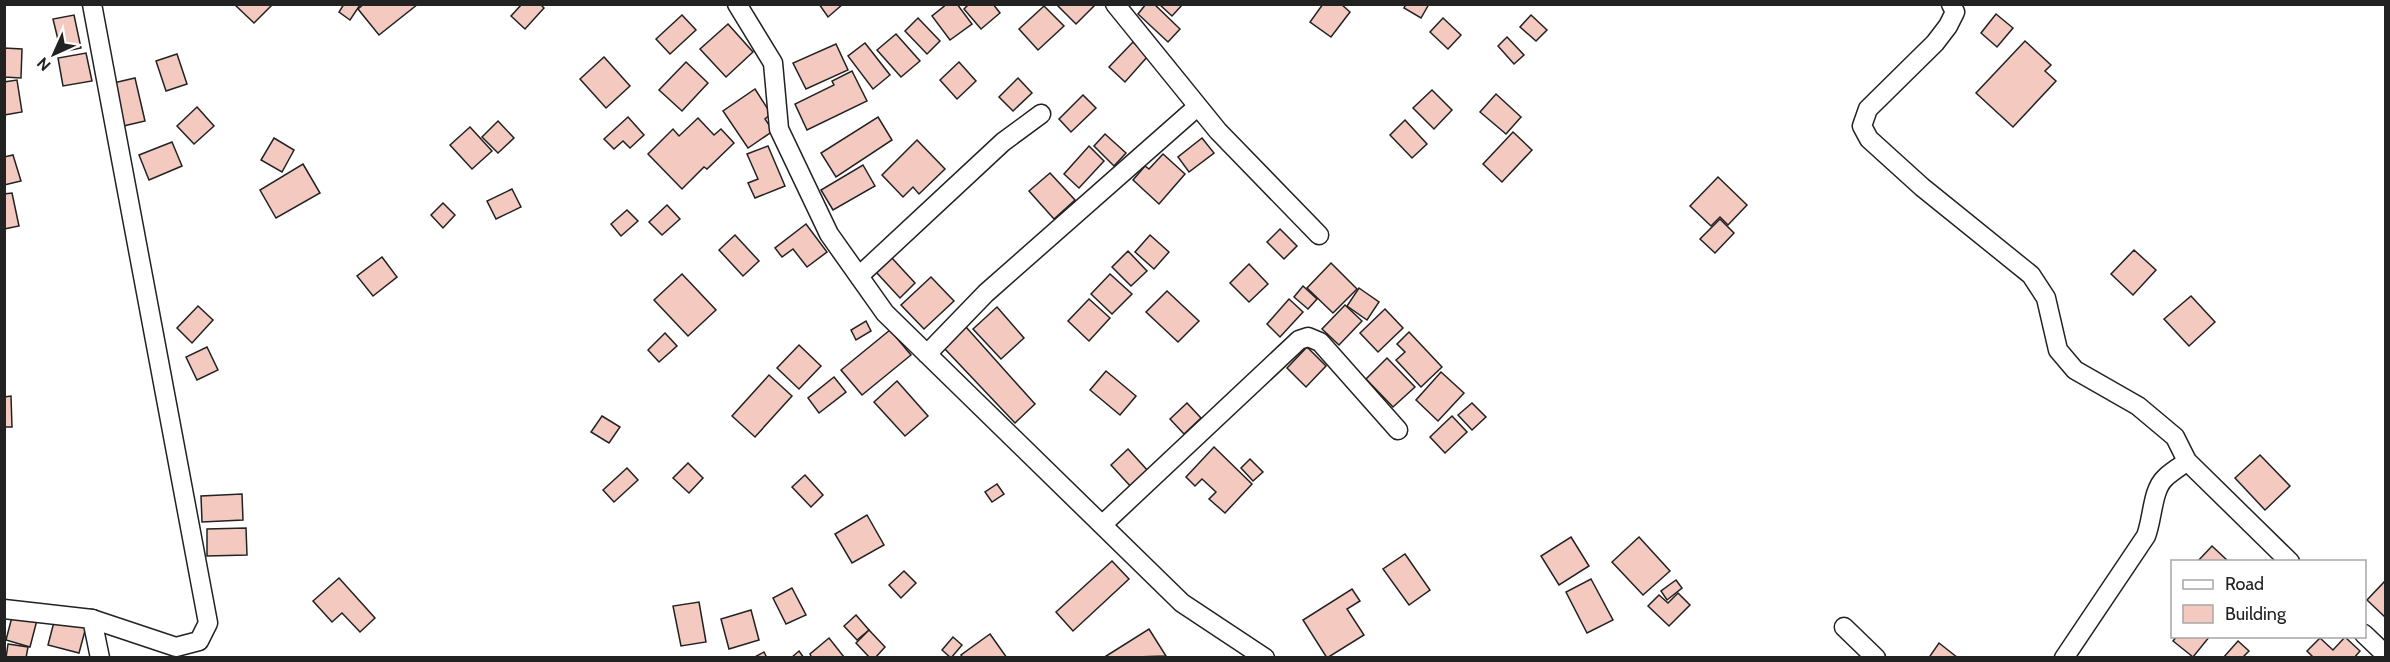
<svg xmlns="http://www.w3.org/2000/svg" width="2390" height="662" font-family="Cabin,sans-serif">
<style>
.building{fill:#f3c9c0;stroke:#222;stroke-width:1.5}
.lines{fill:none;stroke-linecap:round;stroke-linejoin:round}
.minor-casing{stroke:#222;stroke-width:21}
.minor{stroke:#fff;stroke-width:18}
</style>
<rect width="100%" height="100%" fill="#fff"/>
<g class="building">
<polygon points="234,4 269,4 271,6 254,23"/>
<polygon points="344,4 360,4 360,5 350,20 339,12"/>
<polygon points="364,4 418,4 379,35 358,9"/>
<polygon points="522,4 540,4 544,8 525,29 511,16"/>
<polygon points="819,4 843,4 828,17"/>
<polygon points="947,4 957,4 972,24 950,40 932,16"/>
<polygon points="969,4 993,4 1000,13 981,29 964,9"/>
<polygon points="1056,4 1096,4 1076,24"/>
<polygon points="1146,4 1154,4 1180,29 1168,42 1138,14"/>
<polygon points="1159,4 1183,4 1172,16"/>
<polygon points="1323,4 1341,4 1350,12 1331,37 1310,22"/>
<polygon points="1406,4 1429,4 1421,18 1404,8"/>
<polygon points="1044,6 1064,26 1038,50 1019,29"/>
<polygon points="1996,14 2013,28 1997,47 1981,33"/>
<polygon points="74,15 81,48 61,52 53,19"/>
<polygon points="682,15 696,30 670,54 656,39"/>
<polygon points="1531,15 1547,30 1536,41 1520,27"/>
<polygon points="918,18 940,41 927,54 905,31"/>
<polygon points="1443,18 1461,35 1448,49 1430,32"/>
<polygon points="728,24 753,52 726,77 700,49"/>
<polygon points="896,34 920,61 901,77 877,50"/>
<polygon points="1507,37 1524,55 1514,64 1498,46"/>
<polygon points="2025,41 2051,65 2045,71 2056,81 2013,127 1976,93"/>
<polygon points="1133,42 1148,56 1125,82 1109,67"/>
<polygon points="865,43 890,75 873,89 848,56"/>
<polygon points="836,44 848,70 806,89 793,63"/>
<polygon points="4,48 22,49 21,78 4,77"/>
<polygon points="86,53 92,81 63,86 58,58"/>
<polygon points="177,54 187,84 166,91 156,61"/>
<polygon points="604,57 630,86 606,108 580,79"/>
<polygon points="686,62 708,83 682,111 659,90"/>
<polygon points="959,62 976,81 957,99 940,80"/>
<polygon points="852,71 867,101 807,130 795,104 834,85 832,81"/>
<polygon points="135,78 145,121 119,127 109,84"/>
<polygon points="1018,78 1032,93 1013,111 999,97"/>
<polygon points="17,80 22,112 4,115 4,82"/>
<polygon points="755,89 771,114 765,119 773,131 748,148 723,111"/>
<polygon points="1432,90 1452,110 1434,129 1413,108"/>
<polygon points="1496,94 1521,117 1506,134 1480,112"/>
<polygon points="1083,95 1096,108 1071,132 1059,119"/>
<polygon points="197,107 214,126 194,144 177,126"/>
<polygon points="628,117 644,135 630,148 623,141 614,149 604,139"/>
<polygon points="878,117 892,140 836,177 821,153"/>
<polygon points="698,118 714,135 721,129 734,143 707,169 704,167 682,189 648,154 673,129 679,136"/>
<polygon points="1405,120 1427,144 1412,158 1390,135"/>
<polygon points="498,121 514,138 498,153 482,137"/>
<polygon points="470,127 492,151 472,169 450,145"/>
<polygon points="1513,132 1532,150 1502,182 1483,164"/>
<polygon points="1105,134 1126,153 1114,166 1094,146"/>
<polygon points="274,138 294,150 282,172 261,160"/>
<polygon points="1202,138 1214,153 1189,172 1178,157"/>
<polygon points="917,140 945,169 919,194 913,187 903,197 882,175"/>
<polygon points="172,142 182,166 149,180 139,155"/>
<polygon points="768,146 785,186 755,198 748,183 758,179 747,154"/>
<polygon points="1089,146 1104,161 1079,188 1064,174"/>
<polygon points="1163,154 1185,174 1159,204 1133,180 1145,166 1149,169"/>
<polygon points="13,155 21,181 4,185 4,157"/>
<polygon points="303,164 320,193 276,218 260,190"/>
<polygon points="863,165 875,186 833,210 821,190"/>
<polygon points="1050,173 1075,200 1054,219 1029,191"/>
<polygon points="1718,177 1747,205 1728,225 1720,217 1711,226 1690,206"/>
<polygon points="512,189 521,207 496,219 487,201"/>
<polygon points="12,193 19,226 4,229 4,194"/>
<polygon points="443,203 455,215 443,228 431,215"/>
<polygon points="667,205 680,219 662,235 649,222"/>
<polygon points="627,210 638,221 621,236 611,224"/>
<polygon points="1720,219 1734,233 1715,253 1700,239"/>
<polygon points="806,224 827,252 807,267 793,249 782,257 775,248"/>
<polygon points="1280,229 1297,246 1284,259 1267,242"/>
<polygon points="735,235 759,261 743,276 719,250"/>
<polygon points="1150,235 1169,252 1154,269 1135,252"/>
<polygon points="2134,250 2156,270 2133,295 2111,274"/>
<polygon points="1128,251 1147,271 1131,286 1112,267"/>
<polygon points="382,257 397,277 373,296 357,276"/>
<polygon points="891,257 915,283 900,298 876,272"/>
<polygon points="1331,263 1357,289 1333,313 1307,288"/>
<polygon points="1249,264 1268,284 1249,302 1230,283"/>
<polygon points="682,274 716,310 688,336 654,300"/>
<polygon points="1110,274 1132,294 1112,314 1091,294"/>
<polygon points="931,277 954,301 924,329 901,305"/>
<polygon points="1303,286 1317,299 1308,309 1294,297"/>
<polygon points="1359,288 1379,302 1367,320 1347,306"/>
<polygon points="1167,291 1199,321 1178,342 1146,312"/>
<polygon points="2191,296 2215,322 2189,346 2164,319"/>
<polygon points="1089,299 1110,318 1089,341 1068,321"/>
<polygon points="1289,299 1303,312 1280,337 1267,324"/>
<polygon points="1345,305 1362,321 1339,345 1322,329"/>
<polygon points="198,306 213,320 192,343 177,328"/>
<polygon points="997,307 1024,338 1001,359 973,329"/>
<polygon points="1385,309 1403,328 1378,352 1360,333"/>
<polygon points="866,321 871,331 856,340 851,330"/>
<polygon points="966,327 1035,404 1015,423 944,348"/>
<polygon points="890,330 911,355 862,395 841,370"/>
<polygon points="1409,332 1442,367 1421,387 1396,360 1405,352 1397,344"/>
<polygon points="665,333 677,346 659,362 648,350"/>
<polygon points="799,345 821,366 799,389 777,368"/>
<polygon points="207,347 218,370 197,380 186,357"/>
<polygon points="1307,347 1326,366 1306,387 1287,368"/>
<polygon points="1387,358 1415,387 1393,407 1366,379"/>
<polygon points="1106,371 1136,396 1120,415 1090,390"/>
<polygon points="1441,372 1464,393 1438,421 1416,400"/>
<polygon points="769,375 792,396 755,437 732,416"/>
<polygon points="834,377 846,392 819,413 808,398"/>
<polygon points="897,381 928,416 905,436 874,402"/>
<polygon points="11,396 12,427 4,427 4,397"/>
<polygon points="1187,403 1201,418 1184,434 1170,419"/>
<polygon points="1472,403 1486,417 1472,430 1458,415"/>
<polygon points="602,416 620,427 609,443 591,432"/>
<polygon points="1452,416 1467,432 1445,453 1430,437"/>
<polygon points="1214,447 1252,484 1225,513 1209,499 1216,492 1202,479 1195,486 1186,477"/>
<polygon points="1128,449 1149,472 1132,488 1111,465"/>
<polygon points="2260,455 2290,486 2265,510 2235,478"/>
<polygon points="1250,459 1263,472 1253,481 1241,468"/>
<polygon points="688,463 703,478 689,493 673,478"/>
<polygon points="627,468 638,480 614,502 603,490"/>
<polygon points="805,475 823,495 811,507 792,487"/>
<polygon points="997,484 1004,494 992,502 985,492"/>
<polygon points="242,494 243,520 202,522 201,496"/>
<polygon points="867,515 884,545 852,563 835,534"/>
<polygon points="246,528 247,555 207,556 207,529"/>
<polygon points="1571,537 1589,566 1559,585 1541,556"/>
<polygon points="1639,537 1670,571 1643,595 1612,562"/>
<polygon points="2212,546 2229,562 2197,562"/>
<polygon points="1405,554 1430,590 1409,605 1383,569"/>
<polygon points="1112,561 1129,579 1073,631 1056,612"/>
<polygon points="904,571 916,583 901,598 889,585"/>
<polygon points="339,578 375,618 360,632 342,613 332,622 313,601"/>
<polygon points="1591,579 1613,620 1587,633 1566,592"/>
<polygon points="1676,580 1682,588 1667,600 1661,591"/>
<polygon points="2386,580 2386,618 2367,600"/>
<polygon points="792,588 806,615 786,624 773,598"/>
<polygon points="1352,589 1360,601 1347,609 1364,635 1327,658 1303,620"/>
<polygon points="1678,593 1690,605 1669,626 1648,606 1659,595 1668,603"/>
<polygon points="699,602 706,642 681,646 673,606"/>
<polygon points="751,610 759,640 729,649 721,619"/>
<polygon points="13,613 37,620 30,647 6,640"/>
<polygon points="856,615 869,630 857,640 844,626"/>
<polygon points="55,618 86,627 79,653 48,645"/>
<polygon points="1149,629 1166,656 1103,658"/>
<polygon points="869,630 885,647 875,658 870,658 856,643"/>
<polygon points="990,634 1007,658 963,658 961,655"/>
<polygon points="2177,636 2210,636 2193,657 2173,641"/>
<polygon points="953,637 962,645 951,658 942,650"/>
<polygon points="2345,637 2360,651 2354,658 2314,658 2307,651 2320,638 2333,650"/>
<polygon points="829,638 844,657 812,658 810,654"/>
<polygon points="2238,641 2249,651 2242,658 2223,658"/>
<polygon points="1939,643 1958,658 1933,658 1930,656"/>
<polygon points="8,644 28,647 26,658 6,658"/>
<polygon points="799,651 804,658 791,658"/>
<polygon points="764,652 767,658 753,658"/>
</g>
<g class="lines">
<g class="minor-casing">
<g id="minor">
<polyline points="737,4 773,63 779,129 829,234 885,313 1182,603 1265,658"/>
<polyline points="1115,4 1218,131 1319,235"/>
<polyline points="1951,4 1955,12 1948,26 1935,43 1868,109 1862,126 1869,139 1922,187 2031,275 2046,298 2058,350 2075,370 2138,406 2175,437 2187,461 2290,562"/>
<polyline points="859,276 1003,142 1041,114"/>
<polyline points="927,354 986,293 1197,107"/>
<polyline points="1103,524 1299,340 1308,337 1320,342 1398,430"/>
<polyline points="4,609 92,619 100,658"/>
<polyline points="92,619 176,647 199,641 208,623 92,4"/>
<polyline points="1844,627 1876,658"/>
<polyline points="2364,634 2386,655"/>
<path d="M2064 658 2146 536C2153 518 2152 490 2165 478 2171 472 2180 467 2187 461"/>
</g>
</g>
<use href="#minor" class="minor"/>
</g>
<rect width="2390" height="662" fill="none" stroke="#222222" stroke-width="12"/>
<rect x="2171" y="560" width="195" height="78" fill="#ffffff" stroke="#a7a7a7" stroke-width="1.5"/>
<rect x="2183" y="580" width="30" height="9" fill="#ffffff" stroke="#a7a7a7" stroke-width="1.5"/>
<text x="2225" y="590" font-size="18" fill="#222222">Road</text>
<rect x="2183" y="605" width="30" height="18" fill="#f3c9c0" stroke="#a7a7a7" stroke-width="1.5"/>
<text x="2225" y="620" font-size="18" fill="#222222">Building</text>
<g transform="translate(54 54) rotate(225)" stroke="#ffffff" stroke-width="4.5" paint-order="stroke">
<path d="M0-4.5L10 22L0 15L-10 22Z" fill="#222222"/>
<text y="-9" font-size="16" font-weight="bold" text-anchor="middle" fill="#222222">N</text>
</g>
</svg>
